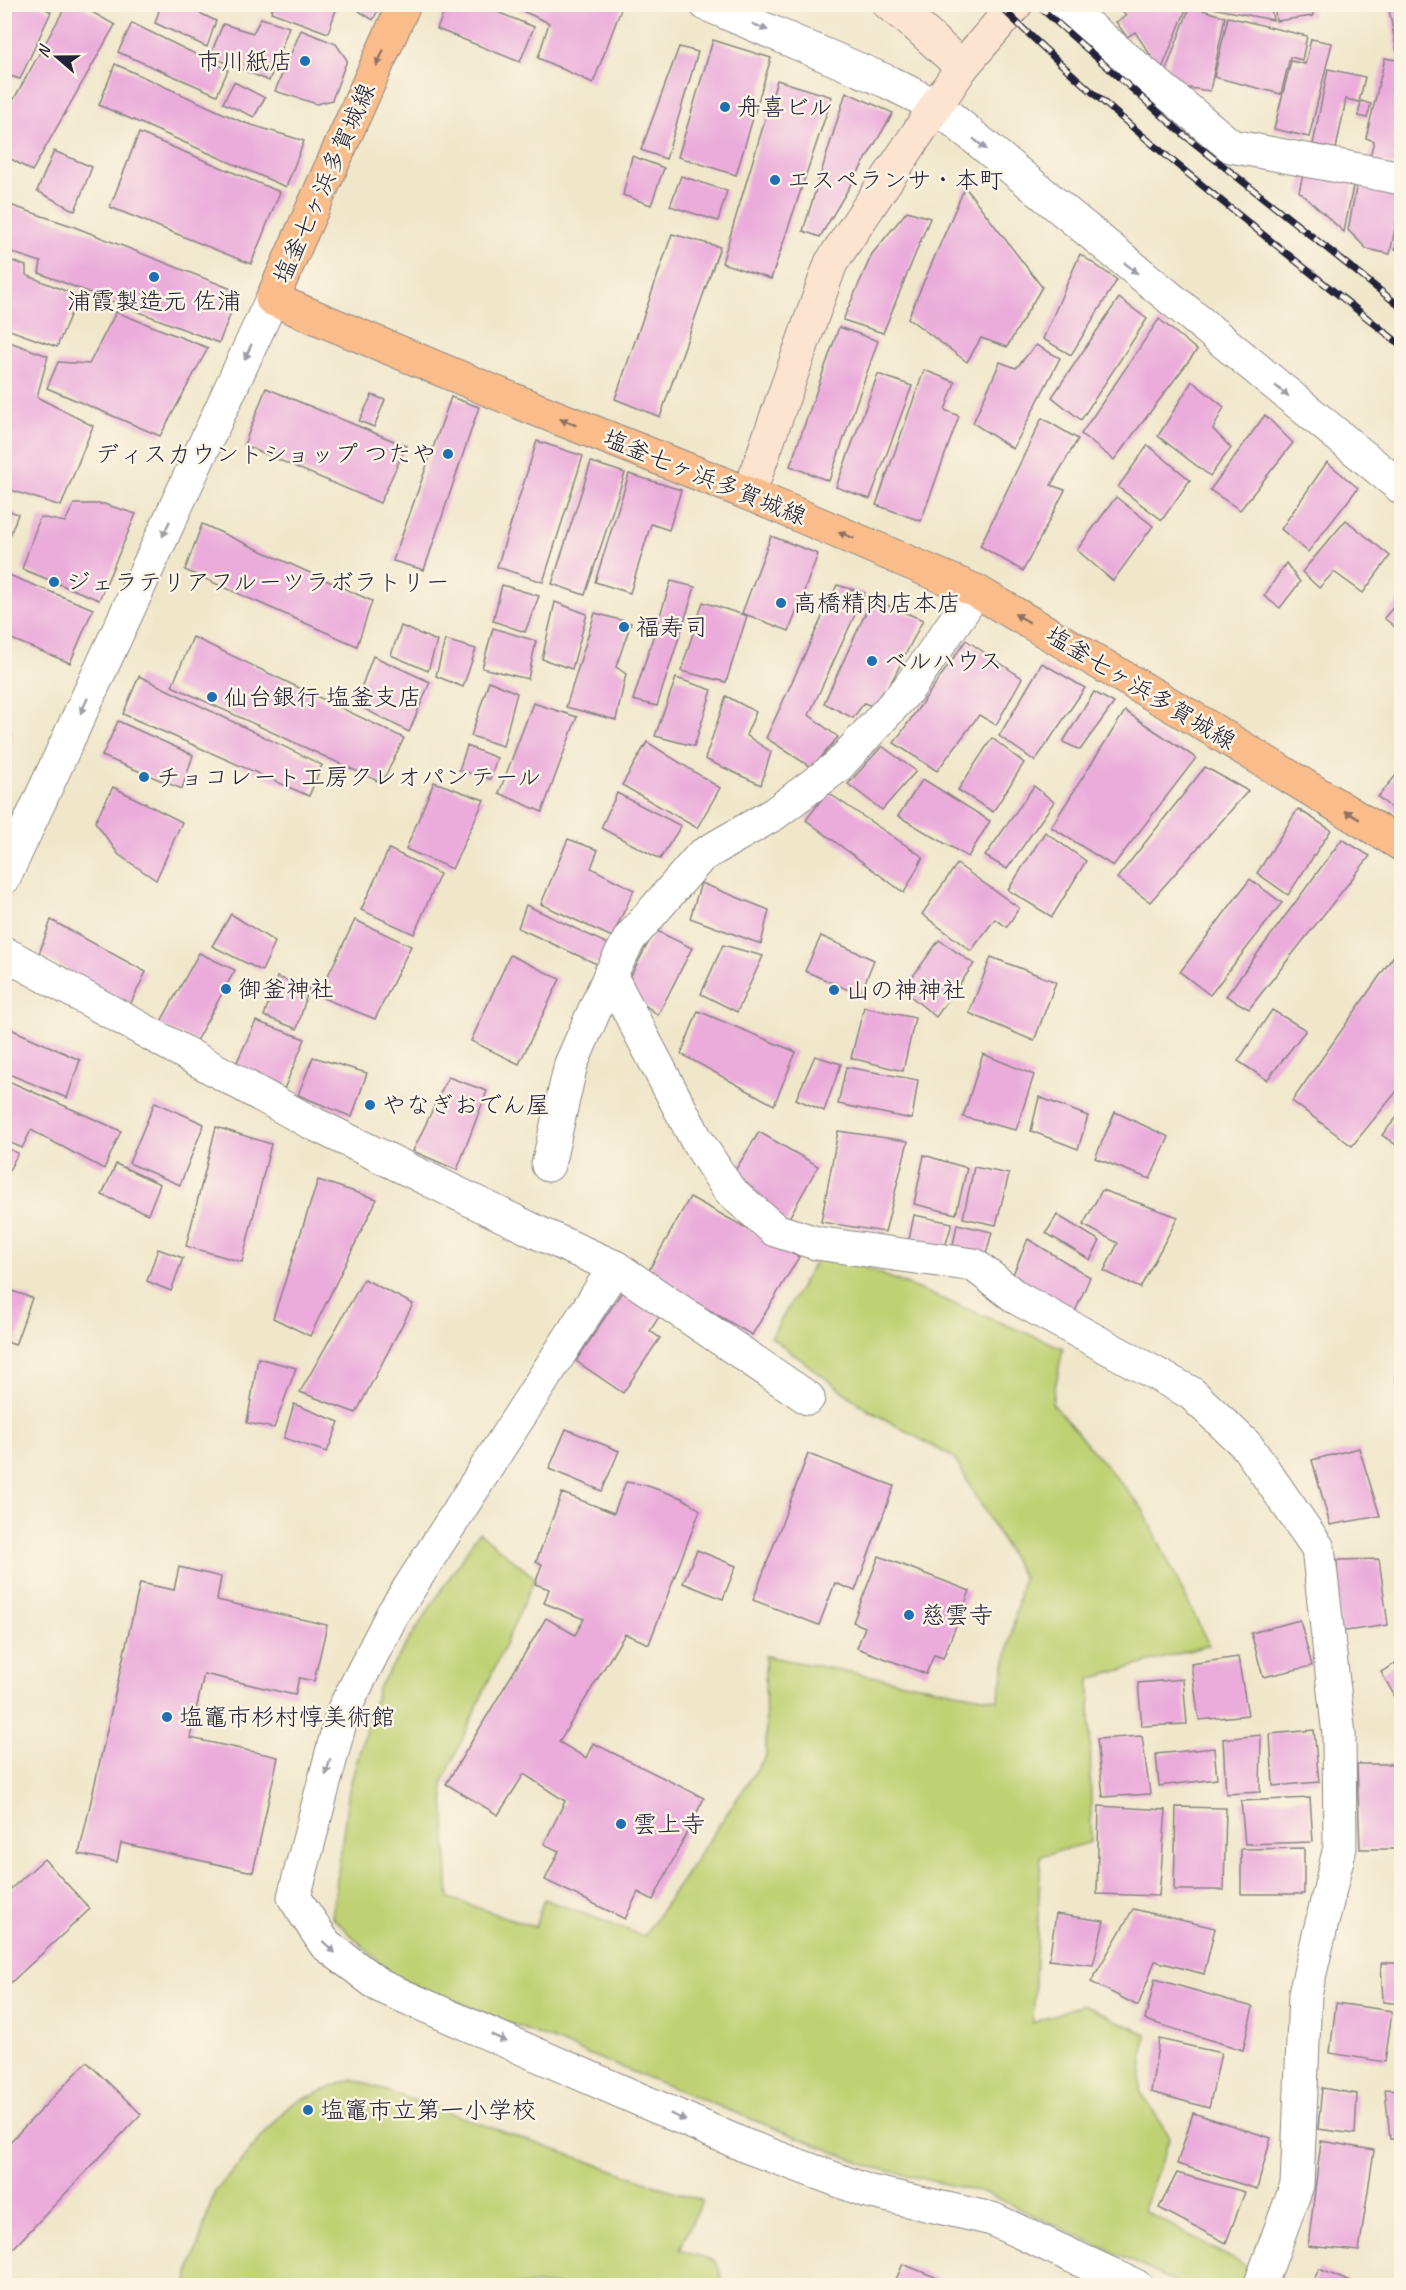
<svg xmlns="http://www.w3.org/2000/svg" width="1406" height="2290" font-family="Caveat,'Klee One',sans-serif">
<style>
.green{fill:#bfd173;stroke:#707a57;stroke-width:1.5}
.building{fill:#ebacdb}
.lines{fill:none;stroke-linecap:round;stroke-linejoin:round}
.street-casing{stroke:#898483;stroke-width:35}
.secondary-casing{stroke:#898483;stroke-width:35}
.primary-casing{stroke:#898483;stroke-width:35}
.street{stroke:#fff;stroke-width:33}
.secondary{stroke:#fde4d0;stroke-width:33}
.primary{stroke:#f9bc8a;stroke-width:33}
.rail-casing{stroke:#22223b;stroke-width:7}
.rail{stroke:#fcf5e5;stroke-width:4.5;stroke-dasharray:14;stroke-linecap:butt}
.oneway{fill:#9c9ca7}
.oneway2{fill:#8e6f62}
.poi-dot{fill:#1f6fb2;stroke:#fcf5e5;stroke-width:2}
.labels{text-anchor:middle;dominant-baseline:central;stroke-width:5;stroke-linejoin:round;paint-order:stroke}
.poi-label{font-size:24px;fill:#22223b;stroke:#fcf5e5;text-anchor:start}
.street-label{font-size:24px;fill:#22223b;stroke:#fcf5e5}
</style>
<rect width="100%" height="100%" fill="#fcf5e5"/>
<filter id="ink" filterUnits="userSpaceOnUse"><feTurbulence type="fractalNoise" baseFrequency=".0167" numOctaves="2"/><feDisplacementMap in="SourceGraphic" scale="12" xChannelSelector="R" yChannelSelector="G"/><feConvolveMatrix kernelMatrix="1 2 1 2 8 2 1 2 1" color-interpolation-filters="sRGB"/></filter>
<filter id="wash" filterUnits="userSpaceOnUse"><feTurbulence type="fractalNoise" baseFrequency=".008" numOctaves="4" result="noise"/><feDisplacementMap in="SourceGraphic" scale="24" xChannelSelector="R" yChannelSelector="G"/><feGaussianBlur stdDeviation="1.35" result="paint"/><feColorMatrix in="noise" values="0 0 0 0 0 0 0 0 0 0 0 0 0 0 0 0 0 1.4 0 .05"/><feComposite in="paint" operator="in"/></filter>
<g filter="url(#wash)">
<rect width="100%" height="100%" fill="#f0e7cb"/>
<g class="green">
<polygon points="822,1250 1063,1348 1052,1403 1142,1508 1209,1645 1090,1679 1091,1842 1041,1856 1033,2023 1082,2004 1146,2034 1140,2091 1170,2137 1143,2210 1253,2270 1243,2285 1182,2285 988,2194 872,2167 396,1978 332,1917 349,1789 378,1688 479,1532 535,1578 443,1782 449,1898 535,1927 544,1899 644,1936 766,1756 765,1656 998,1700 1023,1577 954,1458 865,1408 771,1337"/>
<polygon points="352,2079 702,2201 679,2250 716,2261 724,2285 186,2285 214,2193 289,2105"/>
</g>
<g id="blocks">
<g class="building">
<polygon points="12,4 37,4 51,12 20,79 4,74 4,21"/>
<polygon points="67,4 78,4 115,25 32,171 4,155 4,117"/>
<polygon points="161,4 181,4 216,21 207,47 155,23"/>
<polygon points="274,4 338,4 328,33 271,12"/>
<polygon points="361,4 381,4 373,20 359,11"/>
<polygon points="447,4 478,4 534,27 520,62 437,29"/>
<polygon points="507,4 623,4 593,83 538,58 549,23"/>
<polygon points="1119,4 1185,4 1187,7 1161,71 1135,32 1127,37 1116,22 1126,16"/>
<polygon points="1202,4 1270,4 1273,20 1202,6"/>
<polygon points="1274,4 1312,4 1313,16 1276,21"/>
<polygon points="1388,4 1402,4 1402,58 1398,58"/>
<polygon points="1190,6 1225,17 1210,91 1175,86 1165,73"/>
<polygon points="1228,17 1307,36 1302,60 1290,57 1281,94 1214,77"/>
<polygon points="261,18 289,27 269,81 210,56 223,24 253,33"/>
<polygon points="132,23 228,70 217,95 118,52"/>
<polygon points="301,30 336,44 347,60 332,100 317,104 275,91"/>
<polygon points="1311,39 1332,43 1309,137 1274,129 1291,61 1305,64"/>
<polygon points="713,40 771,58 736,175 678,157"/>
<polygon points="679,47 698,52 666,159 641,150"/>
<polygon points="1385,58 1402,61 1402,109 1394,142 1402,145 1396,166 1369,160 1374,141 1366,138"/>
<polygon points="115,64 242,122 304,141 286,187 99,105"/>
<polygon points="1328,69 1365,77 1359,102 1346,99 1336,149 1313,144"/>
<polygon points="777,80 832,97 771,279 722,263"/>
<polygon points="234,82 265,98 254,117 223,103"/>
<polygon points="846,92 893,113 820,237 803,231"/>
<polygon points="1361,101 1371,104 1367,118 1358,116"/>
<polygon points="139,133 280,192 251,264 110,207"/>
<polygon points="54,151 92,167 75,211 37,191"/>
<polygon points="632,156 664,168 651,205 623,195"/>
<polygon points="1304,171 1354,181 1344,232 1299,191"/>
<polygon points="681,176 727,191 718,221 670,206"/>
<polygon points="1357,183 1402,193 1390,254 1367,249 1348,230"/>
<polygon points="965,187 1042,287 1007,347 981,338 967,362 908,318"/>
<polygon points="4,203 72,226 239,292 219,343 39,273 41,262 4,250"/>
<polygon points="907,211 930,218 883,333 843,320 872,254"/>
<polygon points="1400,220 1402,221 1402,250 1395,249"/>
<polygon points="672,234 720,247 660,417 615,399"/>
<polygon points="1080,254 1117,280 1071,355 1043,339"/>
<polygon points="4,258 26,266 26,275 78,296 57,347 4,328"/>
<polygon points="1119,298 1147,319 1081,420 1052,397"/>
<polygon points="116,312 208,348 160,436 47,388 58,362 89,364"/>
<polygon points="1159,319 1197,350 1114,460 1081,434"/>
<polygon points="839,327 878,341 829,481 790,466"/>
<polygon points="4,340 48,356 37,397 93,426 61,506 4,488"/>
<polygon points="1036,345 1060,358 1013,449 973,423 1000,362 1016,368"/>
<polygon points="924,370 955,382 945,410 959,416 921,521 876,505"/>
<polygon points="878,374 912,386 870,499 836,487"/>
<polygon points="1192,381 1224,407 1213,429 1231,448 1210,476 1158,436"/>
<polygon points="266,388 406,446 380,503 244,445"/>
<polygon points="372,395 385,400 374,427 359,421"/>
<polygon points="451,397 479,407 424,570 393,561"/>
<polygon points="1265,415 1293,443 1240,510 1210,490"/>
<polygon points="1042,418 1078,439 1051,485 1065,490 1023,571 980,546"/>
<polygon points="537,441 583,456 543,582 497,567"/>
<polygon points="1148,445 1190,480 1162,520 1118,487"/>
<polygon points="591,462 625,473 585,595 552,584"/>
<polygon points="1327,462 1358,488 1308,552 1281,529"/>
<polygon points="629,474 681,490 669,530 651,524 630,593 595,582"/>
<polygon points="1116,497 1153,526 1113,581 1077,550"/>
<polygon points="74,504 104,504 136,514 99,600 22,569 40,517 65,522"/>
<polygon points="4,509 18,514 5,549 4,549"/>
<polygon points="1346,520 1390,556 1363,593 1334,572 1319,588 1302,572"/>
<polygon points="202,524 372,601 357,646 185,570"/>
<polygon points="771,536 818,554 789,631 742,613"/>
<polygon points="1286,563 1300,582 1280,608 1264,596"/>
<polygon points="4,573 93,609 70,663 4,636"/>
<polygon points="671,581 695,587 657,706 633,700"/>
<polygon points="502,585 539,596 525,632 493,621"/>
<polygon points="837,585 865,593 809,715 838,737 812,768 766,738"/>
<polygon points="1402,597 1402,633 1384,618"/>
<polygon points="872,599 923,620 878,708 864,703 853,718 824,703"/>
<polygon points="555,602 587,614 572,669 542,659"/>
<polygon points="703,602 747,616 726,682 681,671"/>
<polygon points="595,613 631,623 616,667 626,674 616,720 566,707"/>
<polygon points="401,626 437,641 428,671 391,655"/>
<polygon points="493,628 536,641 528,679 482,668"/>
<polygon points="193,637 404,738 382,783 172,686"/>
<polygon points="445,640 476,649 463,687 436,676"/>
<polygon points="966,640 1022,678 996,725 979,715 937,771 894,743"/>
<polygon points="373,656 430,682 409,732 355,704"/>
<polygon points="1042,663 1085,688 1035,761 999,736"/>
<polygon points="139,676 322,765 309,796 123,714"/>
<polygon points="676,678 712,690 694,746 655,736"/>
<polygon points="489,681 517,693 503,746 471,736"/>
<polygon points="1094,692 1114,703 1080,750 1063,742"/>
<polygon points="726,696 756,712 746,735 771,752 761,785 705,759"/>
<polygon points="533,703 577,717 542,812 499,793"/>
<polygon points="1125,711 1196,758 1113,866 1051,827"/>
<polygon points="118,721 193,755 182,789 102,756"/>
<polygon points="4,734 12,736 5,757 4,757"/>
<polygon points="992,738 1024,763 993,812 958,790"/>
<polygon points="647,742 720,788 697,828 622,785"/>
<polygon points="467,746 497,758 490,779 459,770"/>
<polygon points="882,746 916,771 882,810 848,784"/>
<polygon points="1205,767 1248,791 1150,902 1117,878"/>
<polygon points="1402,768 1402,817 1378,797"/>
<polygon points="923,779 990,821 968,857 898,816"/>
<polygon points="434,782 484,800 452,869 406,849"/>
<polygon points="1034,786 1054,802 1007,869 985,856"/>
<polygon points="113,787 182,822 156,880 119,855 95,822"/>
<polygon points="827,792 923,857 904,893 806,820"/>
<polygon points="617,793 681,826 660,859 601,828"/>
<polygon points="1298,809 1331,830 1288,895 1257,873"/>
<polygon points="1045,832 1086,861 1052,917 1008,890"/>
<polygon points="568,839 598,850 591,868 634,890 612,937 541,904"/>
<polygon points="1342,839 1370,856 1249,1009 1226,996"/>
<polygon points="389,849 440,874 414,934 361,910"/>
<polygon points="957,864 1019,908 1007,927 995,919 971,951 922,914"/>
<polygon points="1250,879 1282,903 1210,995 1180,972"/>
<polygon points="701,883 769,910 761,944 690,918"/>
<polygon points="526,905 610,945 599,965 518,928"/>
<polygon points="231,914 275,942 262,971 212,946"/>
<polygon points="51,920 146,972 130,1005 39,954"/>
<polygon points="355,920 411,946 375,1019 318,996"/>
<polygon points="655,930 692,948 658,1015 624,989"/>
<polygon points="821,936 874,960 860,995 805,971"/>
<polygon points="939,940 974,964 936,1017 903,990"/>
<polygon points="1402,944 1402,1085 1352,1146 1292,1101"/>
<polygon points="723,945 763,956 737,1012 701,994"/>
<polygon points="199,953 235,970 196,1041 159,1025"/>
<polygon points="510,955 560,979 519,1064 471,1041"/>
<polygon points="991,957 1056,982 1034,1041 969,1013"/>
<polygon points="277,977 309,988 297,1029 264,1016"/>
<polygon points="864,1007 915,1018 903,1071 851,1058"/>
<polygon points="1272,1010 1306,1030 1267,1080 1238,1061"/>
<polygon points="698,1011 796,1052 774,1105 681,1054"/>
<polygon points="256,1021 305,1039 284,1089 235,1066"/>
<polygon points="4,1026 80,1060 67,1098 4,1072"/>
<polygon points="983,1054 1034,1075 1016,1130 963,1117"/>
<polygon points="815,1056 841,1064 824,1111 796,1099"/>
<polygon points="313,1057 367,1073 352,1117 298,1095"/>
<polygon points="846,1067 918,1080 912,1119 838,1104"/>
<polygon points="448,1077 487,1091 457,1170 413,1151"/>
<polygon points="4,1079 121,1131 104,1169 31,1130 22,1148 4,1140"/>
<polygon points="1039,1097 1088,1116 1078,1149 1031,1131"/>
<polygon points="155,1102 204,1124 180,1185 129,1163"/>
<polygon points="1402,1111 1402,1149 1382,1135"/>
<polygon points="1115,1112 1169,1137 1150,1179 1095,1158"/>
<polygon points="216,1127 271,1144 242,1262 186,1246"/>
<polygon points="838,1131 908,1141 885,1232 821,1222"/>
<polygon points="759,1132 818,1166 785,1225 729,1180"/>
<polygon points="4,1147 18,1153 4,1180"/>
<polygon points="924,1155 967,1168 956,1214 914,1204"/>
<polygon points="116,1164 160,1184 148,1214 102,1195"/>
<polygon points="974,1167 1009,1174 996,1225 963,1218"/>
<polygon points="318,1180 377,1199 310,1336 273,1318"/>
<polygon points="1102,1190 1178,1217 1140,1288 1104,1271 1118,1243 1083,1225"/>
<polygon points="690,1197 799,1257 752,1335 647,1274"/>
<polygon points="914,1215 952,1223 944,1251 908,1245"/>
<polygon points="1057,1215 1100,1241 1090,1260 1046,1233"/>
<polygon points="957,1224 992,1232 985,1258 952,1251"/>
<polygon points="1028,1239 1090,1277 1074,1314 1011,1279"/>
<polygon points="158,1249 183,1258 171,1291 147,1281"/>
<polygon points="364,1279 413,1304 356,1413 300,1392"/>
<polygon points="4,1288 32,1298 15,1345 4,1341"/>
<polygon points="623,1290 660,1315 650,1331 660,1338 623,1393 576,1361"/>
<polygon points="1400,1355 1402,1355 1402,1383 1396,1382"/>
<polygon points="258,1358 296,1368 274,1428 247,1423"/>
<polygon points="294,1404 339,1422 327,1452 284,1438"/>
<polygon points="566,1429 619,1451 602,1491 549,1469"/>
<polygon points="1359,1448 1380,1516 1330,1525 1312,1460"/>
<polygon points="808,1454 894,1486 855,1591 835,1583 819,1625 753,1600"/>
<polygon points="626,1482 645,1485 682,1498 700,1510 649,1644 625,1634 559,1742 586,1758 593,1743 704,1798 653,1900 638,1892 625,1919 545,1880 559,1851 544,1844 565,1801 524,1774 498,1815 446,1784 546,1618 575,1635 584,1619 544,1603 549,1589 535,1584 542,1564 536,1562 562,1493 614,1513"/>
<polygon points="697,1550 736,1566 723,1599 683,1583"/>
<polygon points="879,1556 970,1591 943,1658 934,1655 926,1674 857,1648 865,1627 853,1622"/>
<polygon points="1379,1559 1388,1625 1339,1632 1337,1560"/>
<polygon points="179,1567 221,1577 217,1600 327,1625 314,1681 299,1678 295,1695 204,1674 190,1738 278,1757 253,1872 121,1843 117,1862 79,1854 140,1583 174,1590"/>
<polygon points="1300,1620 1312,1666 1263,1677 1251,1633"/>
<polygon points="1238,1657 1248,1715 1199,1720 1191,1664"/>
<polygon points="1402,1659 1402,1709 1381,1672"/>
<polygon points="1183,1679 1187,1724 1142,1726 1138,1683"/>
<polygon points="1314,1730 1319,1782 1273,1786 1270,1734"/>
<polygon points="1261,1735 1260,1792 1226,1794 1223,1739"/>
<polygon points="1142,1736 1150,1794 1103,1797 1097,1739"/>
<polygon points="1214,1748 1217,1779 1159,1786 1156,1754"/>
<polygon points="1357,1764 1402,1764 1402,1849 1360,1849"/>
<polygon points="1310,1798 1313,1842 1245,1844 1241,1801"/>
<polygon points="1099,1806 1166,1810 1159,1896 1097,1894"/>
<polygon points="1176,1807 1226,1808 1224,1890 1174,1890"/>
<polygon points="1304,1848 1304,1894 1241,1894 1241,1849"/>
<polygon points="44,1859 90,1909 4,1989 4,1895"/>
<polygon points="1133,1909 1215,1928 1204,1974 1155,1961 1138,2006 1091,1982"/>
<polygon points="1056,1914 1104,1921 1093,1965 1049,1960"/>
<polygon points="1381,1963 1402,1963 1402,2004 1383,2002"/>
<polygon points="1155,1979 1253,2007 1243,2050 1145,2020"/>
<polygon points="1336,2003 1392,2011 1385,2062 1330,2053"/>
<polygon points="1159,2039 1221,2053 1209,2108 1151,2092"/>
<polygon points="87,2062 141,2114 4,2258 4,2148"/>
<polygon points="1322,2088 1357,2094 1355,2134 1318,2129"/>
<polygon points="1385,2089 1402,2090 1402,2139 1390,2139"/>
<polygon points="1193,2113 1271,2138 1257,2189 1177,2164"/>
<polygon points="1321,2141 1374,2150 1359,2251 1308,2246"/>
<polygon points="1177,2173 1245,2192 1226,2243 1159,2208"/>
<polygon points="903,2264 954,2285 954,2286 893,2286"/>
<polygon points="1319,2269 1358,2285 1358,2286 1311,2286"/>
</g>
</g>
</g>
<g filter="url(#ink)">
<use href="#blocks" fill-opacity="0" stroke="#898483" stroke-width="1.5"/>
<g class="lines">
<g class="street-casing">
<g id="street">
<polyline points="706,4 888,82 936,106 1402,488"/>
<polyline points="1061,4 1231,146 1402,178"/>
<polyline points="4,878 272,299"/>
<polyline points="4,953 308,1121 541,1234 615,1267 392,1615 343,1711 294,1897 325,1944 380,1986 746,2146 867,2191 992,2219 1136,2286"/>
<polyline points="610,975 696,1139 729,1190 775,1230 816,1243 974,1265 1017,1298 1191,1393 1247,1446 1318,1548 1339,1735 1340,1847 1305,1994 1297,2185 1260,2286"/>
<polyline points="548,1165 571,1064 610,975 630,938 701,856 774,814 838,766 908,689 976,591"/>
<polyline points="615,1267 808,1398"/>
</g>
</g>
<g class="secondary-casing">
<g id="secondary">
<polyline points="962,67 1016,4"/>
<polyline points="749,494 831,263 962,67 917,26 889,4"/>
</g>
</g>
<g class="primary-casing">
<polyline id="primary" points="404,4 272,299 528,406 749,494 976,591 1195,719 1402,845"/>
</g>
<use href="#street" class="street"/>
<use href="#secondary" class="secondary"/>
<use href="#primary" class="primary"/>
<g class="rail-casing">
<g id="rail">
<path d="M998 4C1123 128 1265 235 1402 346"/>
<polyline points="1036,4 1183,134 1402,308"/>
</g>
</g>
<use href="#rail" class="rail"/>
</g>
<defs><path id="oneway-solid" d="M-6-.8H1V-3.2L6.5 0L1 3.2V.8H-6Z" transform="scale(1.5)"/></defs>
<g class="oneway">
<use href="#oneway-solid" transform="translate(760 27) rotate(23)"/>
<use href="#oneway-solid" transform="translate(980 144) rotate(39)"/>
<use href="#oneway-solid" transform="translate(1131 268) rotate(39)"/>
<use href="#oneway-solid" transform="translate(248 352) rotate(115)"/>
<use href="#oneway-solid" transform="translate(1282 391) rotate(39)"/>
<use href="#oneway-solid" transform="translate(166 529) rotate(115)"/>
<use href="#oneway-solid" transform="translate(84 706) rotate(115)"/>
<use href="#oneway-solid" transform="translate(328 1767) rotate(105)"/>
<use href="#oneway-solid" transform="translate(329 1947) rotate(43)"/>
<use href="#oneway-solid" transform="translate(499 2038) rotate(24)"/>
<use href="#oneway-solid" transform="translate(678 2117) rotate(24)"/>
</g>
<g class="oneway2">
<use href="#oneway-solid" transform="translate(380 58) rotate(114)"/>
<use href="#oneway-solid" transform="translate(568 422) rotate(-158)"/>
<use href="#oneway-solid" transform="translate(846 535) rotate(-157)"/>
<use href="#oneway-solid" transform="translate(1022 618) rotate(-150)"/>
<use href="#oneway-solid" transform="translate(1352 815) rotate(-149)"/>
</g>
</g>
<g class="poi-dot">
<circle cx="305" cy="61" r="6"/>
<circle cx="725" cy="107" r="6"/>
<circle cx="775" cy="180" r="6"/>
<circle cx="154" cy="277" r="6"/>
<circle cx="448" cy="454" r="6"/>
<circle cx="54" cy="582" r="6"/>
<circle cx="781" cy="603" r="6"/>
<circle cx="624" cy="627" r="6"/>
<circle cx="872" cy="661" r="6"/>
<circle cx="212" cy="697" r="6"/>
<circle cx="144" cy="777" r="6"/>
<circle cx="226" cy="989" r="6"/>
<circle cx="834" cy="990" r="6"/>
<circle cx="370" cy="1105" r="6"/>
<circle cx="909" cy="1615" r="6"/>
<circle cx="167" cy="1717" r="6"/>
<circle cx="621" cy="1824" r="6"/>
<circle cx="308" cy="2110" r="6"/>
</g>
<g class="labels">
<g class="poi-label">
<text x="293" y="61" text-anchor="end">市川紙店</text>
<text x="737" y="107">舟喜ビル</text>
<text x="787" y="180">エスペランサ・本町</text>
<text x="154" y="301" text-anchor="middle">浦霞製造元 佐浦</text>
<text x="436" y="454" text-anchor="end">ディスカウントショップ つたや</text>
<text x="66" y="582">ジェラテリアフルーツラボラトリー</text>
<text x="793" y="603">高橋精肉店本店</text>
<text x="636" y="627">福寿司</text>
<text x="884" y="661">ベルハウス</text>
<text x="224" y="697">仙台銀行 塩釜支店</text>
<text x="156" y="777">チョコレート工房クレオパンテール</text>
<text x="238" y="989">御釜神社</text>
<text x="846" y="990">山の神神社</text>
<text x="382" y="1105">やなぎおでん屋</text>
<text x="921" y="1615">慈雲寺</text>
<text x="179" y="1717">塩竈市杉村惇美術館</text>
<text x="633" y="1824">雲上寺</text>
<text x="320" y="2110">塩竈市立第一小学校</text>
</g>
<g class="street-label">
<text transform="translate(324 183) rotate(-66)">塩釜七ヶ浜多賀城線</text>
<text transform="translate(705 477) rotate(22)">塩釜七ヶ浜多賀城線</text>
<text transform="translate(1141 688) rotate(31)">塩釜七ヶ浜多賀城線</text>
</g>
</g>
<rect width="1406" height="2290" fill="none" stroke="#fcf5e5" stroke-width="24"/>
<g transform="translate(57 57) rotate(290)" stroke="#fcf5e5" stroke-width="4.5" paint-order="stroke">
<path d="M0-4.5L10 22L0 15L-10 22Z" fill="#22223b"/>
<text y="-9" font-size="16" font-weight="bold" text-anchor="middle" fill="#22223b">N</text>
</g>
</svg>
